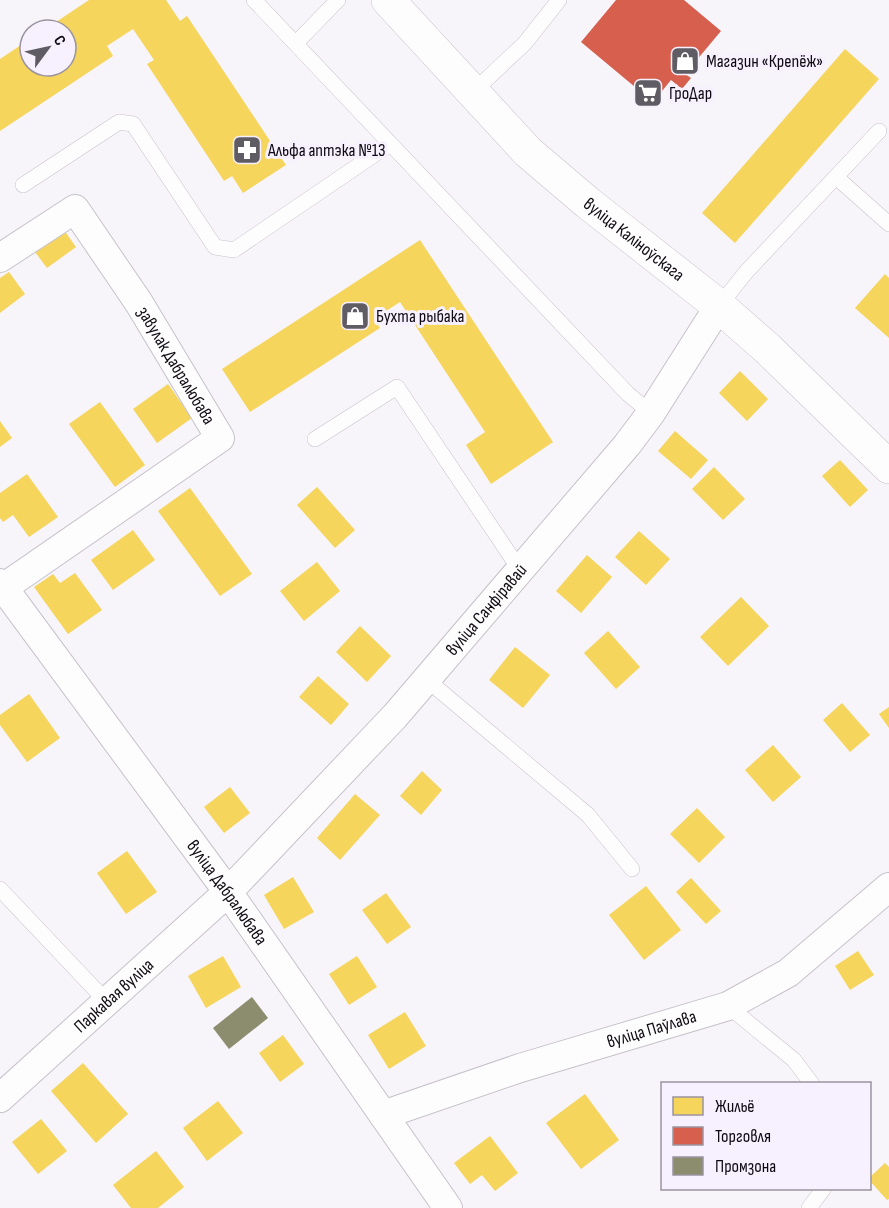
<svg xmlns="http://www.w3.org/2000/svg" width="889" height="1208" font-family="'Sofia Sans Condensed',sans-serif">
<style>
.homes{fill:#f6d55c}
.shops{fill:#d6604d}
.industry{fill:#8c8c6e}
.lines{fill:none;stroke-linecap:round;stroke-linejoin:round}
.service-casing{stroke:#c6c2ca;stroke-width:16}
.minor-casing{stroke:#c6c2ca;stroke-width:30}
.secondary-casing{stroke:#c6c2ca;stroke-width:34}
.service{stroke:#fefdfe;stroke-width:15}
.minor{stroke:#fefdfe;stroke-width:28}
.secondary{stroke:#fefdfe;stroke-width:33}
.labels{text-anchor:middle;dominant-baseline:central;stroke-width:6;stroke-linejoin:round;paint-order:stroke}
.poi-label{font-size:18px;fill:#0f0a12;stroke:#f7f0fe;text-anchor:start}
.street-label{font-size:18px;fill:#0f0a12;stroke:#f7f0fe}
</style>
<rect width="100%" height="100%" fill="#f7f4fa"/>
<g class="homes">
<polygon points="89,0 166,0 180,21 187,16 286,165 243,193 232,176 224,181 147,64 154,60 133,29 107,46 113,56 0,131 0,59 30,39 30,66 66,66 66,30 44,30"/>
<polygon points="845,49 879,79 735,243 702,213"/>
<polygon points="64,230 76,247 47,268 35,252"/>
<polygon points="420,240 553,442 491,484 466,445 485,432 400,302 374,319 380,328 250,412 222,369"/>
<polygon points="9,272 25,294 0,313 0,278"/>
<polygon points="885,274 889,278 889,338 855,308"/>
<polygon points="740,371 768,399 747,421 719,393"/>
<polygon points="168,384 192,418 157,443 133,409"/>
<polygon points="100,402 145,465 115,487 69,424"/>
<polygon points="0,421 12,438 0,447"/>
<polygon points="675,431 708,460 691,479 658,451"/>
<polygon points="840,460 868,490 850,507 822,476"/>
<polygon points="714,467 745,499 723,520 692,489"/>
<polygon points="27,474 58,517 29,537 13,515 3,522 0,518 0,493"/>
<polygon points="317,487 355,530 335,548 297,505"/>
<polygon points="190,488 252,574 220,596 158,511"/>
<polygon points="133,530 155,560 113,590 91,560"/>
<polygon points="639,531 670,559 646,585 615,557"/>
<polygon points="587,555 612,577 581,613 556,591"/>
<polygon points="317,562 340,591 304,621 280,591"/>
<polygon points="75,573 102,610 68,634 34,587 53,574 60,583"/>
<polygon points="741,597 769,626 728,666 700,637"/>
<polygon points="360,626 391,656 367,682 336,652"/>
<polygon points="608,631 640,667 616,689 584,653"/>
<polygon points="515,647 550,675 523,708 489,680"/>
<polygon points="318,676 349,704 331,725 299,697"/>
<polygon points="29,694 60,738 27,762 0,725 0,715"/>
<polygon points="842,703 870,735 850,752 823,720"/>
<polygon points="889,707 889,728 879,714"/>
<polygon points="773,745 801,777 773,802 745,770"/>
<polygon points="422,771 442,790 421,815 400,796"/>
<polygon points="230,787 250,813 224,833 204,807"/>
<polygon points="355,794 380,815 340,860 317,838"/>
<polygon points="697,808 725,837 699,863 670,834"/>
<polygon points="127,851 157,892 126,914 97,873"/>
<polygon points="293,877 314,912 284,929 264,895"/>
<polygon points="691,878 721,911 706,924 676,892"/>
<polygon points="646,886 681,930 644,960 609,915"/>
<polygon points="386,893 411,927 387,944 362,910"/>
<polygon points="858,951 874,975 850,990 835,966"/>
<polygon points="223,956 241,987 206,1008 188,976"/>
<polygon points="357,956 377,987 349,1005 329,974"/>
<polygon points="405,1012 426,1046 389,1069 368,1035"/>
<polygon points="283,1035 304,1064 280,1082 259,1053"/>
<polygon points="83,1063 128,1114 96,1143 51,1091"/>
<polygon points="585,1094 619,1140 581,1169 546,1123"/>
<polygon points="218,1101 243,1133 207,1161 183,1128"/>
<polygon points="41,1119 67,1151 38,1174 12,1142"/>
<polygon points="490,1136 518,1173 495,1191 482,1175 470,1184 454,1163"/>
<polygon points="156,1151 184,1187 158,1208 131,1208 113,1185"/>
<polygon points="885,1163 889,1167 889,1199 887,1200 870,1181 870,1177"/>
</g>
<polygon class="shops" points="616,0 684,0 721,31 685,74 691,78 682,89 671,80 653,102 581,42"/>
<polygon class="industry" points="252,997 268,1018 229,1049 213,1028"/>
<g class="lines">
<g class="service-casing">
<g id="service">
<polyline points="254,0 628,394 651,413"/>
<polyline points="296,43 338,0"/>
<polyline points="473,92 525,43 559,0"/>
<polyline points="836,177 889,224"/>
<polyline points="23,185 119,122 133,124 215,247 234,250 390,144"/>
<polyline points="719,306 747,271 879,131"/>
<polyline points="315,439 397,387 520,570"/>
<polyline points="426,679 588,815 632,869"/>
<polyline points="0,889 107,1002"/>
<polyline points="728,1006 794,1060 812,1084"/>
<polyline points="809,1208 824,1188"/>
</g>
</g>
<g class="minor-casing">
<g id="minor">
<path id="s1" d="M0 258 75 209 139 303 220 438 3 588"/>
<path id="s2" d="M0 583 228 892 448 1208"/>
<path id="s3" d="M0 1098 228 892 395 716 627 445 651 413 719 306"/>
<path id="s4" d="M383 1115 520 1068 728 1006 788 973 889 887"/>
</g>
</g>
<g class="secondary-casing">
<g id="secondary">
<path id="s5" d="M388 0 528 152 588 203 719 306 768 349 889 467"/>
</g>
</g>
<use href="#service" class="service"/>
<use href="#minor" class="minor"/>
<use href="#secondary" class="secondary"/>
</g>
<defs>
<g id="shop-square" transform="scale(1.5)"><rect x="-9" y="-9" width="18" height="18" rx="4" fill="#605c63" stroke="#f7f0fe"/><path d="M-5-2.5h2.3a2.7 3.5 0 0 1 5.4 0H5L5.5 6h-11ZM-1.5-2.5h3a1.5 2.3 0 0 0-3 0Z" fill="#fff"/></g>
<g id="supermarket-square" transform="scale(1.5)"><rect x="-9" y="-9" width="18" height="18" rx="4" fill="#605c63" stroke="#f7f0fe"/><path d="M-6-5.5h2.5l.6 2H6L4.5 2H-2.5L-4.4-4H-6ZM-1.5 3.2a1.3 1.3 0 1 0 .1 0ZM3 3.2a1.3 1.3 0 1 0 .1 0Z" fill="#fff"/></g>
<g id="pharmacy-square" transform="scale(1.5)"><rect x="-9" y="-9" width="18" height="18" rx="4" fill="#605c63" stroke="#f7f0fe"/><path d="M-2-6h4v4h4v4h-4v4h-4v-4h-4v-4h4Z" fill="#fff"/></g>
</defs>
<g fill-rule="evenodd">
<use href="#shop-square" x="685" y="61"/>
<use href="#supermarket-square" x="648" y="93"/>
<use href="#pharmacy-square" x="247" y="150"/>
<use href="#shop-square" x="355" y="316"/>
</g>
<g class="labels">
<g class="poi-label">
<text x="706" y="61">Магазин «Крепёж»</text>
<text x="669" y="93">ГроДар</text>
<text x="268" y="150">Альфа аптэка №13</text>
<text x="376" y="316">Бухта рыбака</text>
</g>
<g class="street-label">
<text stroke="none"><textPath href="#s5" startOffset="344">вуліца Каліноўскага</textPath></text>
<text stroke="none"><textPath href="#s1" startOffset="276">завулак Дабралюбава</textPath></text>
<text stroke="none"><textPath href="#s3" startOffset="690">вуліца Санфіравай</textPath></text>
<text stroke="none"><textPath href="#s2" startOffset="384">вуліца Дабралюбава</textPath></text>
<text stroke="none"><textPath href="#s3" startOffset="153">Паркавая вуліца</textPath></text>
<text stroke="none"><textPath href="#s4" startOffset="282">вуліца Паўлава</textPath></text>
</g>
</g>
<rect x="661" y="1082" width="210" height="108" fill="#f7f0fe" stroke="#9a94a0" stroke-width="1.5"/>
<rect x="673" y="1097" width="30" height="18" fill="#f6d55c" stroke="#9a94a0" stroke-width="1.5"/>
<text x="715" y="1112" font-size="18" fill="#0f0a12">Жильё</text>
<rect x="673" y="1127" width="30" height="18" fill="#d6604d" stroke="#9a94a0" stroke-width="1.5"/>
<text x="715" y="1142" font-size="18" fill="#0f0a12">Торговля</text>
<rect x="673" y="1157" width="30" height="18" fill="#8c8c6e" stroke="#9a94a0" stroke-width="1.5"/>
<text x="715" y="1172" font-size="18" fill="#0f0a12">Промзона</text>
<g transform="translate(48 48) rotate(57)"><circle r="28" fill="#f7f0fe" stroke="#9a94a0" stroke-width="1.5"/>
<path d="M0-4.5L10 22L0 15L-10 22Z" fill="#605c63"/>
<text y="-9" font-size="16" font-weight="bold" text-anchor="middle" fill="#0f0a12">С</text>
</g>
</svg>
